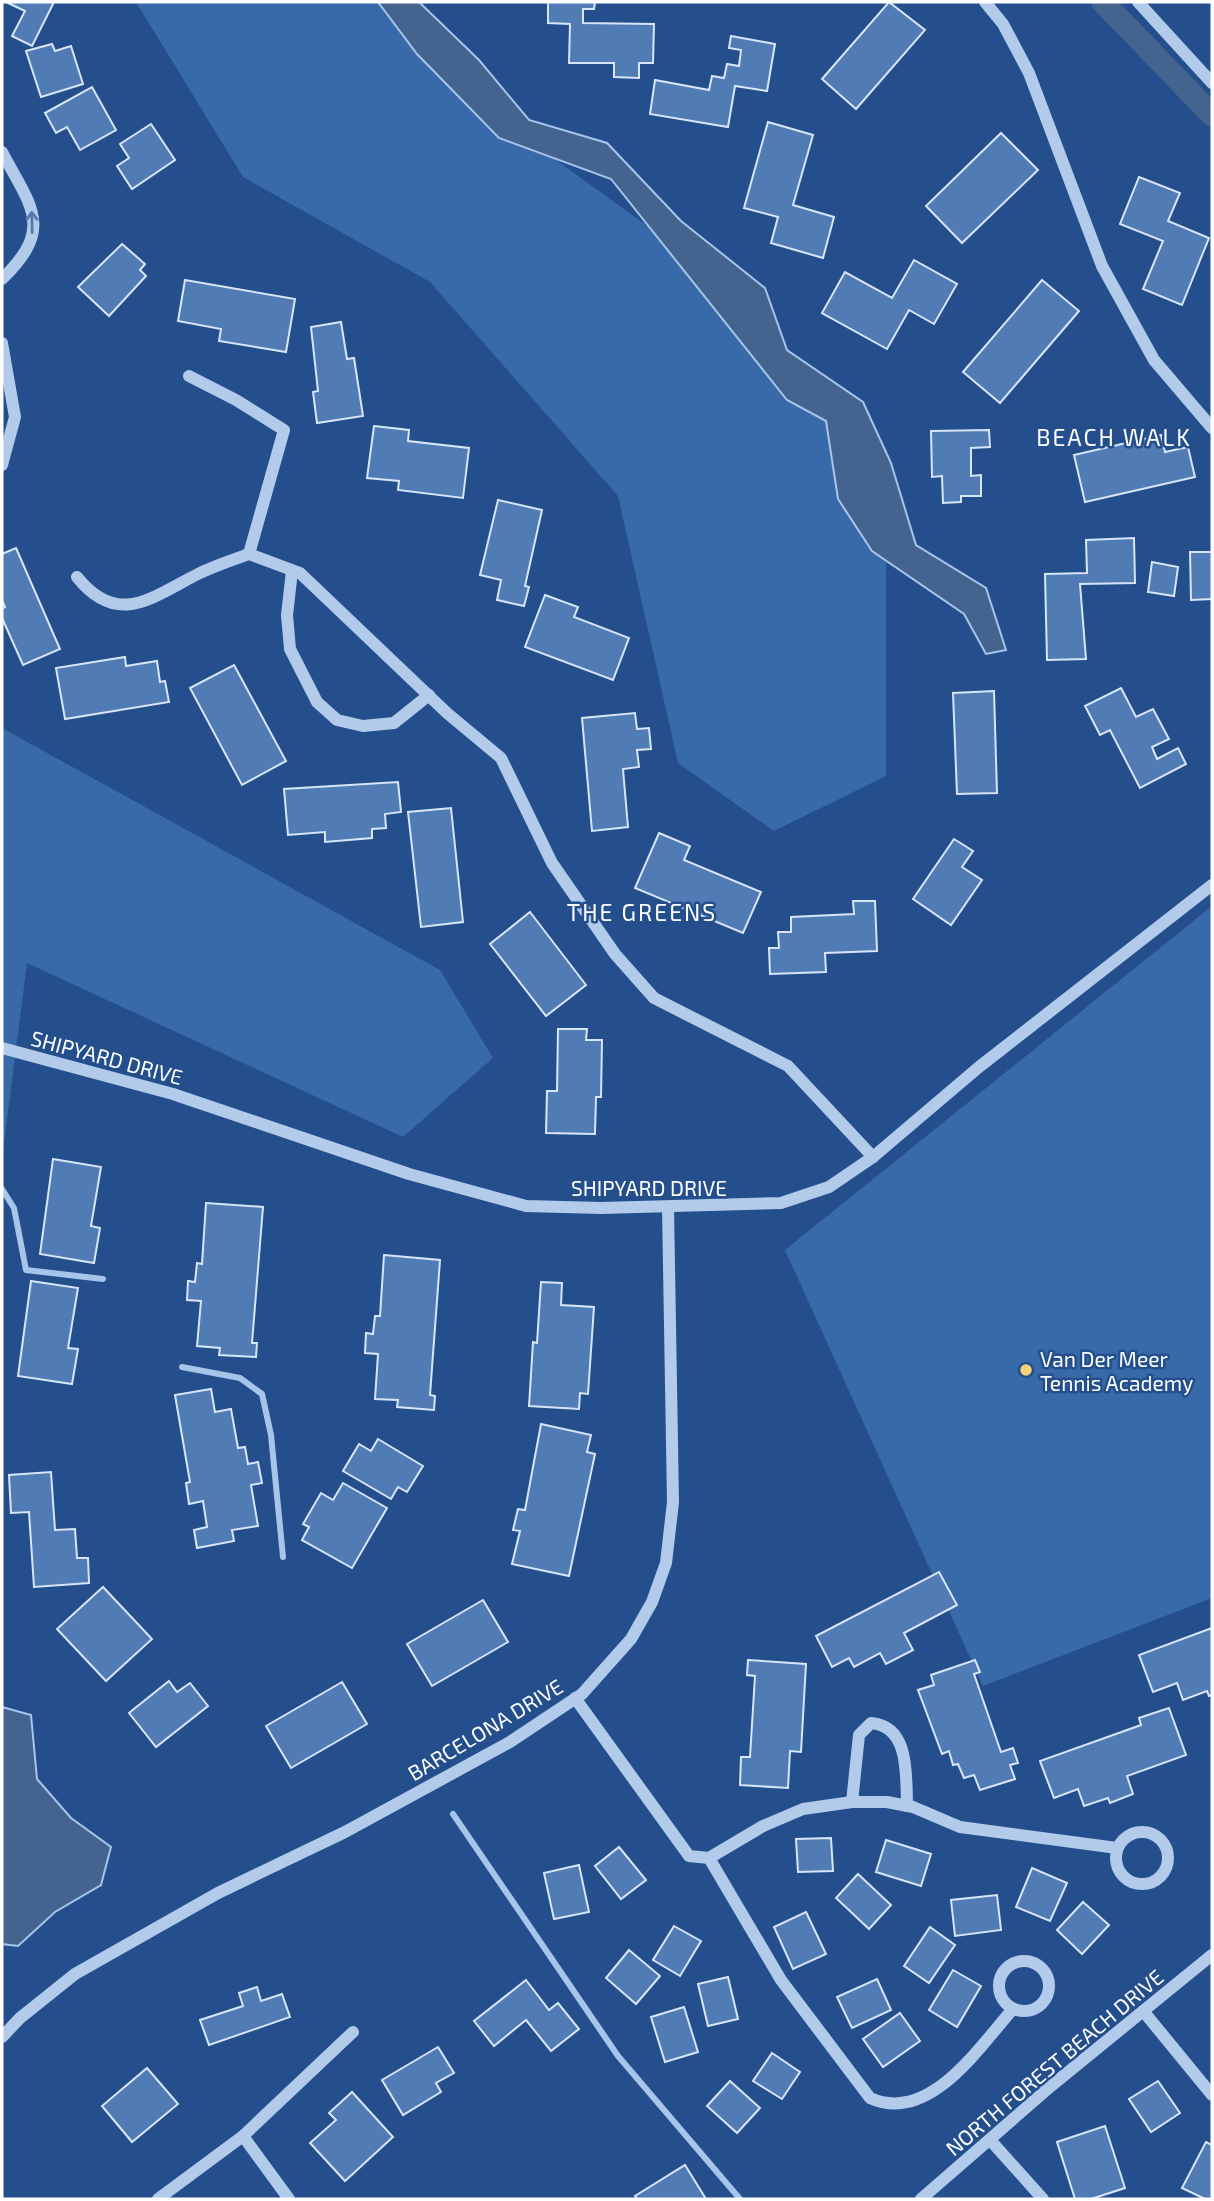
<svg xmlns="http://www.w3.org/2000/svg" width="1214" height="2201" font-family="'Exo 2',sans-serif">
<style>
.green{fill:#3869a9}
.water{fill:#44638f;stroke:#a7c5eb;stroke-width:2}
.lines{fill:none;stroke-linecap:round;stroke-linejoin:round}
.stream{stroke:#a7c5eb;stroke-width:6}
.canal{stroke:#44638f;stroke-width:23}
.building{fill:#507bb5;stroke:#d7e5f8;stroke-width:2}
.minor{stroke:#b3cbeb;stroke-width:12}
.oneway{stroke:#567aad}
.poi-dot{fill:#f5d476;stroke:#244f8c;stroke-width:2.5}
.labels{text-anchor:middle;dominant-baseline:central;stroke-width:5;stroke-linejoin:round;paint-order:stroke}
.street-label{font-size:21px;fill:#fff;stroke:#244f8c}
.poi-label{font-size:21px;fill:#fff;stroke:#244f8c;text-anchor:start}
.neighbourhood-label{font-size:23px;letter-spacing:2px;fill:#fff;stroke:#244f8c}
</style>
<rect width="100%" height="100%" fill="#244f8c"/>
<g class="green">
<polygon points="136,2 382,2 552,157 675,246 886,489 886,776 774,831 678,763 618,496 430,282 243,177"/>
<polygon points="2,728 440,970 493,1058 403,1137 27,963 2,1159"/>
<polygon points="1212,906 1212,1598 983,1686 785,1250"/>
</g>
<g class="water">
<polygon points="378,2 419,2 479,60 529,120 607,143 681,221 765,288 787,350 863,402 891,463 916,545 986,588 1006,650 986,654 964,614 872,551 838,499 826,421 787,400 611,179 499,138 417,54"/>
<polygon points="2,1707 31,1715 37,1779 71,1818 111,1847 101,1885 55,1912 18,1946 2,1944"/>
</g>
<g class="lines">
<g class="stream">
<polyline points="2,1189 14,1208 26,1270 103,1279"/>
<polyline points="182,1367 240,1378 262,1394 271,1435 283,1557"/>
<polyline points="453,1814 618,2056 740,2199"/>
</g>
<polyline class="canal" points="1103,2 1212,115"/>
</g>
<g class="building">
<polygon points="6,2 54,2 32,46 12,36 25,11"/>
<polygon points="548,2 595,2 594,9 583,9 583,23 654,24 653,63 639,63 639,78 614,77 614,63 569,63 570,24 548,23"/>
<polygon points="889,2 925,30 856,109 822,79"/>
<polygon points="731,36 775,44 767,91 735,86 728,127 650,114 655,80 709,90 712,76 724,78 727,64 739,66 741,50 729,48"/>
<polygon points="52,44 55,51 71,46 83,84 41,97 26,51"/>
<polygon points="92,87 116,130 80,150 67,127 56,133 45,113"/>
<polygon points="768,122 813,135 793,205 834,217 823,258 771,243 778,217 744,208"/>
<polygon points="151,124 175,160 132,189 117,166 129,158 120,144"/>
<polygon points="1001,133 1038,170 962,243 926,206"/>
<polygon points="1139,177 1180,193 1168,221 1209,238 1182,305 1143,289 1163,241 1120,224"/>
<polygon points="122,244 145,264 140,270 146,276 109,316 78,287"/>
<polygon points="914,260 957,284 934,324 909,310 887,349 822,313 845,272 892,298"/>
<polygon points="185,280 295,299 286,352 219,341 221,329 178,321"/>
<polygon points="1042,280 1079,311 1000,403 963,372"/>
<polygon points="341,322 347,359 354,358 363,416 317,423 313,392 318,391 311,327"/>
<polygon points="374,426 409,430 408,441 469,448 463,498 398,490 399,481 367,478"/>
<polygon points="989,430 990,447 971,448 971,476 981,475 981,496 961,496 961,502 943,503 942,476 932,477 931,431"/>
<polygon points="1161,435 1165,452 1188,447 1195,477 1085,502 1074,455"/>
<polygon points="498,500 542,510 525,586 529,587 524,606 497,600 501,580 480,575"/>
<polygon points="1134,538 1135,583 1080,584 1086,659 1047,660 1045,574 1087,573 1086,540"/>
<polygon points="16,548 60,649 23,665 2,618 2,609 5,607 2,600 2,554"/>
<polygon points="1190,552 1212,552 1212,599 1191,600"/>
<polygon points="1152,562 1178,567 1174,596 1148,592"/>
<polygon points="545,595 578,607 574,617 629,638 613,680 525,647"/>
<polygon points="125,657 126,666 157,661 160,682 165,681 169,702 65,719 56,668"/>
<polygon points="234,665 286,761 242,785 190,688"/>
<polygon points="1121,688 1136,717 1153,709 1169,739 1152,747 1157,759 1178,748 1186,764 1140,788 1110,730 1100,735 1085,706"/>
<polygon points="994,691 997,793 957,794 953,693"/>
<polygon points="635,713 637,729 649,728 651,749 637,750 639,767 623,769 628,827 592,831 582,718"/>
<polygon points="398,782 401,812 385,814 386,828 372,829 372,838 325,842 325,832 288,835 284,789"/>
<polygon points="451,808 463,922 421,927 408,812"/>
<polygon points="659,833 690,846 684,860 761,892 743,933 635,888"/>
<polygon points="954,839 973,851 962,867 982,880 951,925 913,899"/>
<polygon points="853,901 875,901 877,951 825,953 826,972 770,974 769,948 779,948 778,932 791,932 791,917 854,914"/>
<polygon points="530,912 586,985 546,1016 490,944"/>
<polygon points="558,1029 587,1029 586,1040 602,1040 601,1097 596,1097 595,1134 546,1133 547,1091 557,1091"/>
<polygon points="53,1159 101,1167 91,1226 100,1228 94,1263 40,1254"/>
<polygon points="206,1203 263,1207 252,1343 257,1343 256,1357 219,1355 220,1348 197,1346 201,1301 187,1300 188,1281 195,1282 197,1263 202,1264"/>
<polygon points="384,1255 440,1260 430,1395 435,1396 434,1410 397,1407 398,1400 375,1399 378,1354 365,1353 366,1333 373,1334 375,1316 380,1316"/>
<polygon points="31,1281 78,1288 68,1348 78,1349 72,1384 18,1376"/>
<polygon points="541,1282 562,1283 561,1305 594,1307 588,1394 580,1393 579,1409 529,1406 533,1342 537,1343"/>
<polygon points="211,1389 215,1412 231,1409 238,1448 245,1447 248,1464 258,1462 262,1483 251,1485 258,1526 232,1530 234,1541 197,1548 194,1530 207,1527 203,1501 189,1504 186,1483 190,1482 175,1395"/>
<polygon points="541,1424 591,1435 587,1452 595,1454 569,1576 512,1564 520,1531 513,1530 518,1509 525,1510"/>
<polygon points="378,1439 423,1466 407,1492 398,1487 391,1499 343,1471 359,1444 371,1451"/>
<polygon points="51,1472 55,1530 75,1529 77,1558 88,1558 89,1583 34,1587 29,1512 11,1513 9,1475"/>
<polygon points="343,1483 387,1508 352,1568 302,1540 309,1527 303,1524 321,1493 333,1500"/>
<polygon points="939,1572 957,1605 904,1633 913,1650 886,1664 880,1653 854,1667 849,1658 832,1667 816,1636"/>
<polygon points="103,1587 152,1639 106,1681 57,1629"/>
<polygon points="483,1600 508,1642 432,1686 407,1644"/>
<polygon points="1212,1628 1212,1695 1209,1696 1207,1691 1183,1700 1177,1683 1153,1692 1139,1655"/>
<polygon points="748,1660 806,1664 801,1752 790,1751 788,1788 740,1785 741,1757 750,1757 755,1676 747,1675"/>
<polygon points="975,1660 980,1672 974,1674 1001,1752 1013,1748 1018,1763 1010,1765 1015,1779 980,1790 974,1775 964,1778 958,1764 953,1765 949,1751 942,1754 918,1690 934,1685 931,1675"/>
<polygon points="169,1681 177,1692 190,1683 208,1706 156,1747 129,1713"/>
<polygon points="342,1682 367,1724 291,1768 266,1726"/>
<polygon points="1169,1708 1186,1755 1127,1776 1133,1794 1110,1803 1108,1798 1084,1806 1078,1789 1054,1798 1040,1761 1141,1725 1139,1718"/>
<polygon points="831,1838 833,1871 798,1872 796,1839"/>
<polygon points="886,1840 931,1854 921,1886 876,1872"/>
<polygon points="619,1847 646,1880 621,1899 595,1866"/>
<polygon points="579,1865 589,1912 554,1919 544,1873"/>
<polygon points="1032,1868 1067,1883 1050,1921 1016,1907"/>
<polygon points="858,1874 891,1905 869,1929 836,1898"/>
<polygon points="997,1895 1001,1930 955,1936 951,1900"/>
<polygon points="1083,1902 1109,1925 1082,1954 1057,1930"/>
<polygon points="806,1912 826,1954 793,1969 774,1927"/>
<polygon points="674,1926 701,1941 680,1976 653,1960"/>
<polygon points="930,1927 955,1945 929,1983 904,1966"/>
<polygon points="629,1950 660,1976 636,2004 606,1978"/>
<polygon points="953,1970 981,1986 957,2027 929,2010"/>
<polygon points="728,1977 738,2019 708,2026 698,1984"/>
<polygon points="877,1979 891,2010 852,2028 837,1997"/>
<polygon points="526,1980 549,2010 558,2003 579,2029 551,2051 526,2020 494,2046 474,2021"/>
<polygon points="257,1987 261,2001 282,1994 290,2017 209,2045 200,2020 243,2006 239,1993"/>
<polygon points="684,2007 698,2052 665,2062 651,2017"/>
<polygon points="900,2013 920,2041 883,2067 863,2039"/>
<polygon points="438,2047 454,2073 436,2083 441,2092 403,2115 382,2080"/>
<polygon points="772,2053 800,2072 782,2099 753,2081"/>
<polygon points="147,2068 178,2104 132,2142 102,2106"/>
<polygon points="730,2081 760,2108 737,2133 707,2106"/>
<polygon points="1158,2081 1180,2113 1151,2132 1129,2099"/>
<polygon points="352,2092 393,2137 345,2181 310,2143 336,2120 329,2113"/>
<polygon points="1105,2126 1125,2188 1091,2199 1075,2199 1057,2142"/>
<polygon points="1206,2142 1212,2145 1212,2199 1205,2199 1182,2188"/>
<polygon points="685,2165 706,2199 637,2199 635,2196"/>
</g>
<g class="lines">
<g class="minor">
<polyline points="985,2 1003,24 1029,73 1102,266 1154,360 1212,428"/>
<polyline points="1138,2 1212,83"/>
<path d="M2 152C31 207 55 228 2 279"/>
<polyline points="2,343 15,417 2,465"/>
<polyline points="189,376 236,400 284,430 249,554 300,573 447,713 501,758 552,863 615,954 654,998 788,1066 873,1157"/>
<polyline points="292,571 287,615 290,649 317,702 337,720 363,726 394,723 429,695"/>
<path d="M77 577C118 628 152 597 198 574 214 566 232 560 249 554"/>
<polyline points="2,1048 173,1094 409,1174 526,1206 601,1208 781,1203 829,1187 873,1157 979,1067 1212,885"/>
<polyline points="575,1698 689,1856 709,1858 763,1826 803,1809 852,1802 887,1802 913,1807 960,1827 1117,1848"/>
<path d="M852 1802 859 1735 871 1723C910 1726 906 1776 907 1806"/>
<circle cx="1142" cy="1858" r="26"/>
<path d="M709 1858 781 1980 870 2098C929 2125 979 2047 1013 2009"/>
<circle cx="1024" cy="1986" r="25"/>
<polyline points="1144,2012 1212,2095"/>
<polyline points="2,2037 20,2018 75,1974 218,1893 345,1832 510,1742 582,1694 631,1639 652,1602 666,1563 673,1502 668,1207"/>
<polyline points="243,2136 289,2199"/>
<polyline points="991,2141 1043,2199"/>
<polyline points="158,2199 243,2136 353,2032"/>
<polyline points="921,2199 1051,2086 1212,1955"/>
</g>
</g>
<defs><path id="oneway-shaft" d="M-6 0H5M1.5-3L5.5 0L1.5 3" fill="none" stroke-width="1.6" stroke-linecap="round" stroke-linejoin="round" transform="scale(1.75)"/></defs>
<use class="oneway" href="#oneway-shaft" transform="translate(32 222) rotate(-91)"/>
<circle class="poi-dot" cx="1026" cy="1370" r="7"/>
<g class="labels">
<g class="street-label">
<text transform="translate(107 1057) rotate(15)">SHIPYARD DRIVE</text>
<text x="649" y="1187">SHIPYARD DRIVE</text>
<text transform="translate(485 1729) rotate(-31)">BARCELONA DRIVE</text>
<text transform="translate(1054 2062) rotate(-40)">NORTH FOREST BEACH DRIVE</text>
</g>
<g class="poi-label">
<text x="1040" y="1358">Van Der Meer<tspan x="1040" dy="24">Tennis Academy</tspan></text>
</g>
<g class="neighbourhood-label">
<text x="1114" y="437">BEACH WALK</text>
<text x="642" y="912">THE GREENS</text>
</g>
</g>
<rect width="1214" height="2201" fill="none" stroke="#ffffff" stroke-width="7"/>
</svg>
